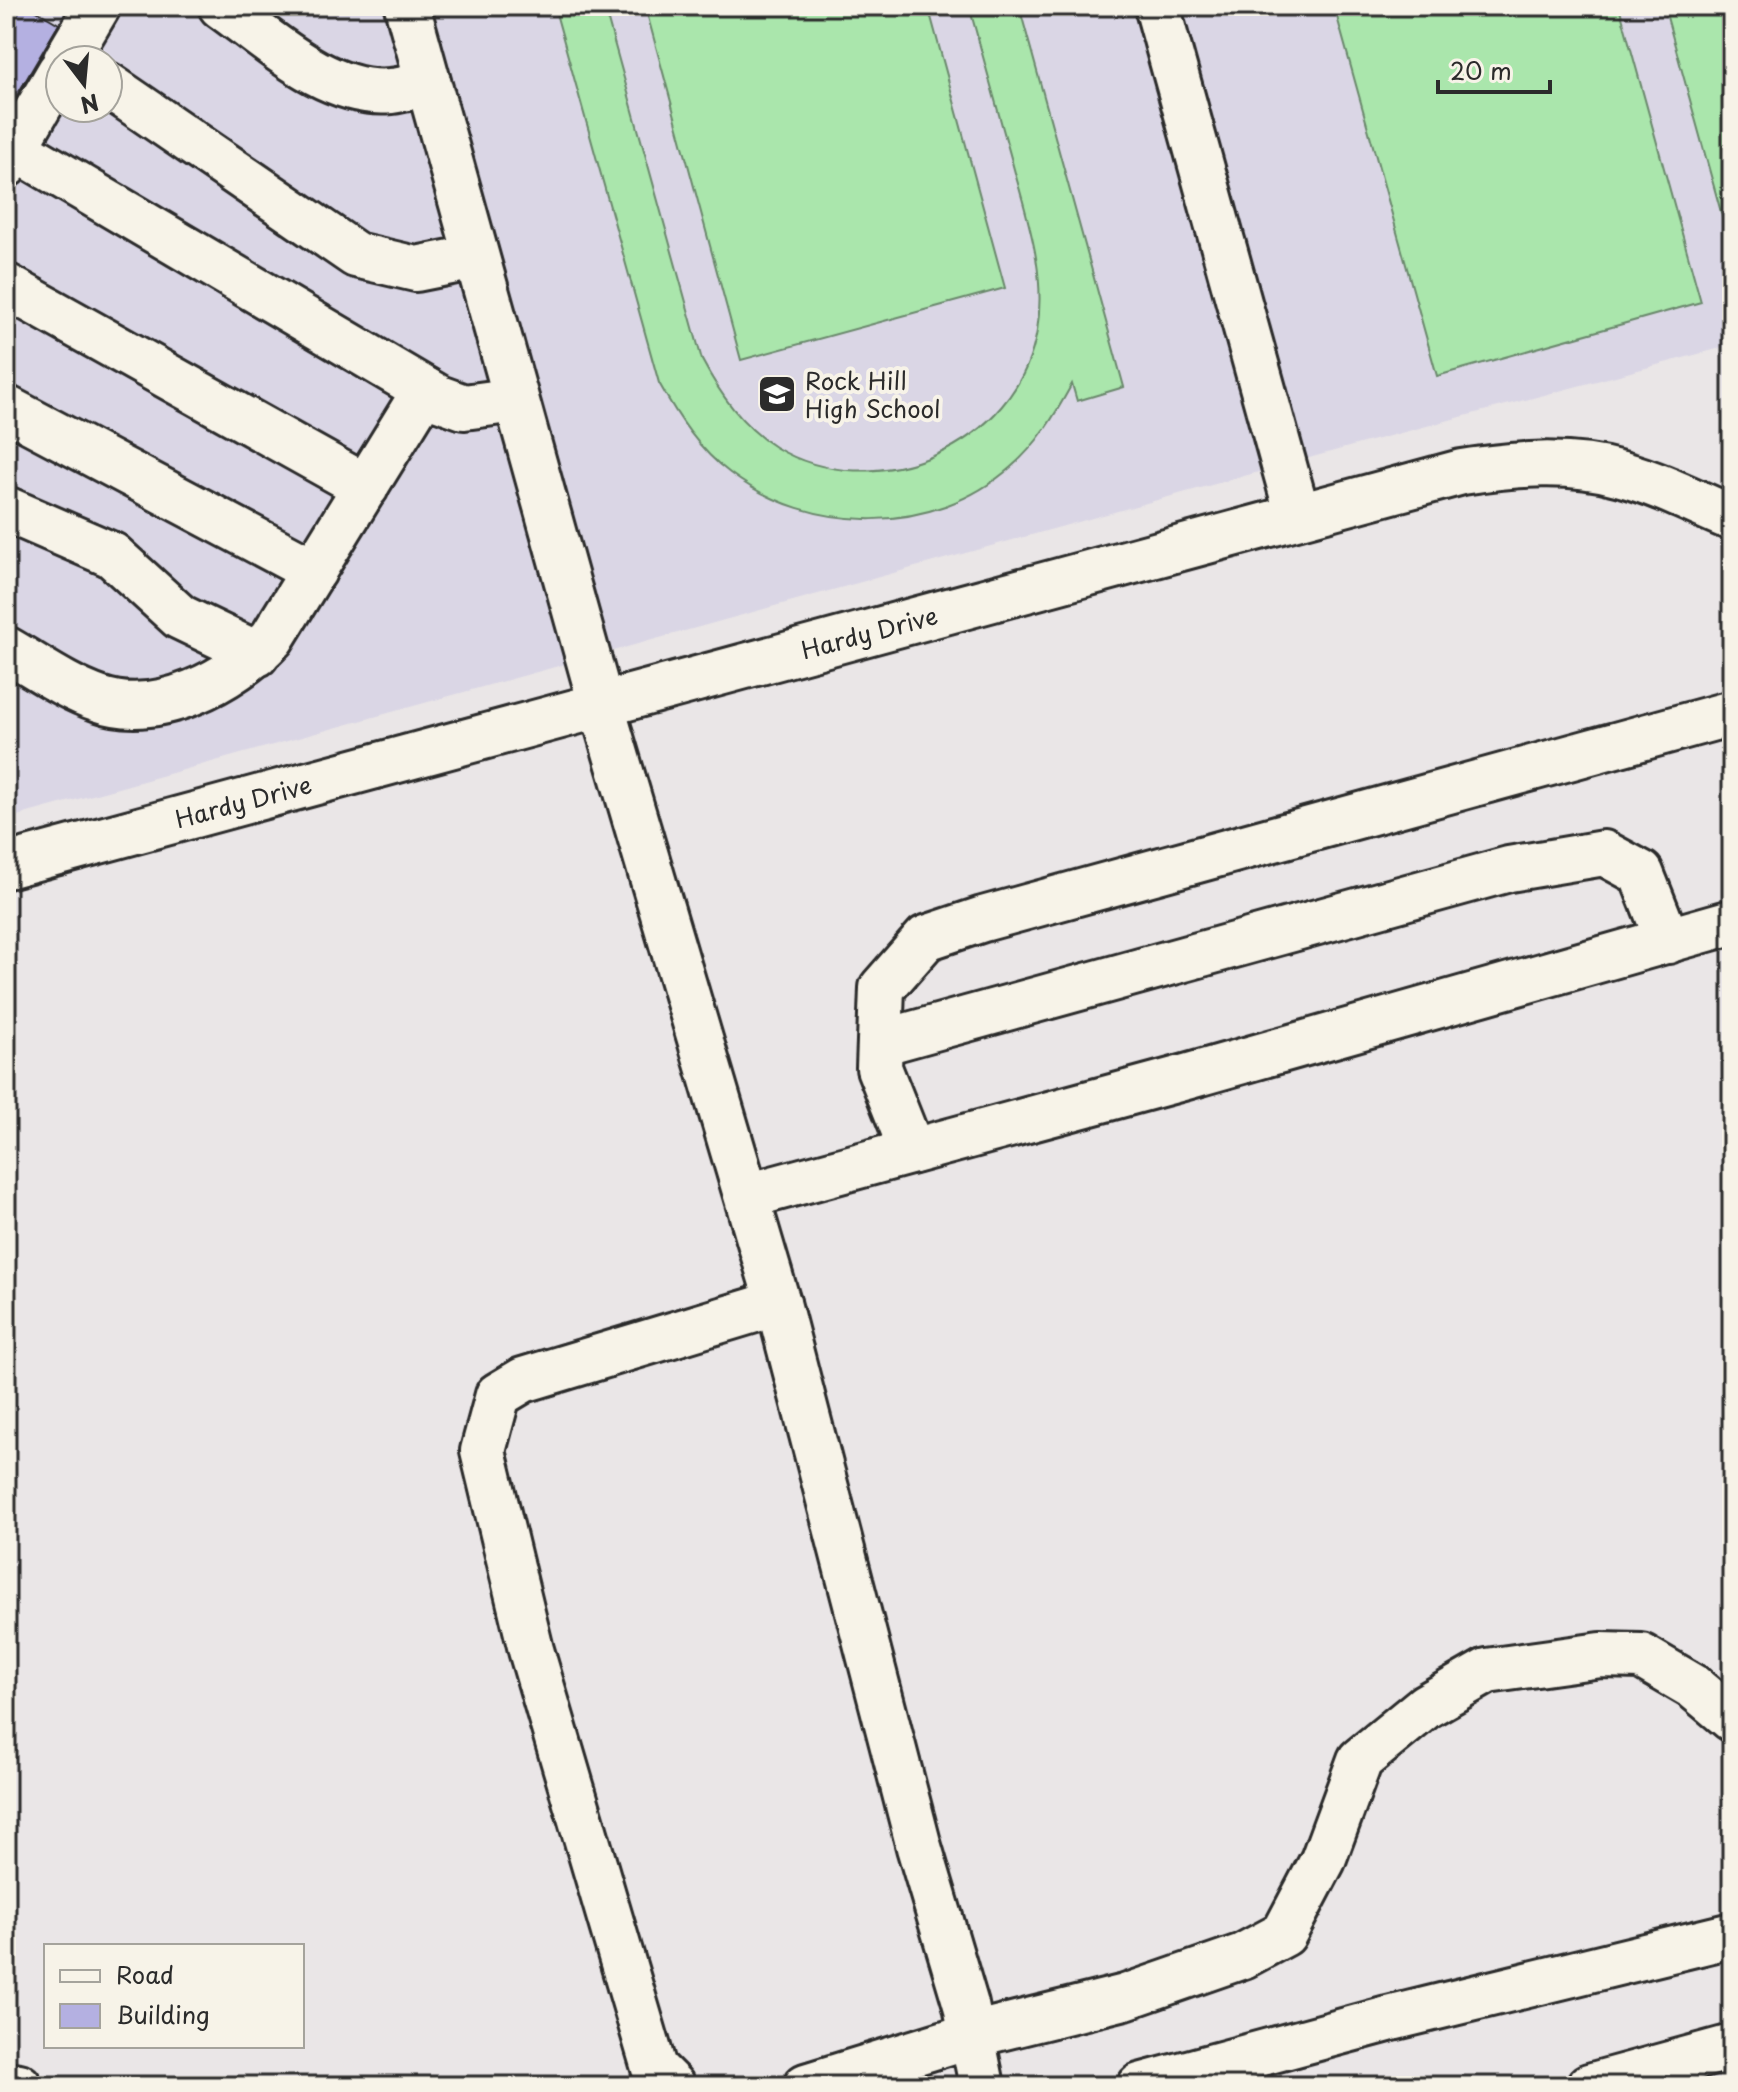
<svg xmlns="http://www.w3.org/2000/svg" width="1738" height="2092" font-family="'Playpen Sans',sans-serif">
<style>
.built{fill:#dad6e5;fill-rule:evenodd}
.pitch{fill:#aae6ac;stroke:#6a886c;stroke-width:2}
.building{fill:#b4b0e1;stroke:#2b2b2b;stroke-width:2}
.lines{fill:none;stroke-linecap:round;stroke-linejoin:round}
.minor-casing{stroke:#2b2b2b;stroke-width:50}
.minor{stroke:#f7f3e8;stroke-width:44}
.labels{text-anchor:middle;dominant-baseline:central;stroke-width:8;stroke-linejoin:round;paint-order:stroke}
.poi-label{font-size:24px;fill:#2b2b2b;stroke:#f7f3e8;text-anchor:start}
.street-label{font-size:24px;fill:#2b2b2b;stroke:#f7f3e8}
</style>
<rect width="100%" height="100%" fill="#eae6e7"/>
<filter id="ink" filterUnits="userSpaceOnUse"><feTurbulence type="fractalNoise" baseFrequency=".0125" numOctaves="2"/><feDisplacementMap in="SourceGraphic" scale="16" xChannelSelector="R" yChannelSelector="G"/><feConvolveMatrix kernelMatrix="1 2 1 2 8 2 1 2 1" color-interpolation-filters="sRGB"/></filter>
<g filter="url(#ink)">
<path class="built" d="M6 6H1732V345L1363 443 6 819ZM60 60H108V108H60Z"/>
<g class="pitch">
<path d="M554 6H604L702 360C720 394 742 426 775 447 874 507 1017 447 1037 331 1047 270 1026 216 1011 158 997 108 983 57 969 6H1019L1124 387 1077 401 1072 384C1055 415 1038 444 1011 467 933 536 812 535 730 473 699 450 678 417 659 383Z"/>
<polygon points="645,6 928,6 1005,288 741,360"/>
<polygon points="1334,6 1619,6 1701,302 1437,376"/>
<polygon points="1664,6 1732,6 1732,252"/>
</g>
<polygon class="building" points="6,6 28,6 59,24 6,114"/>
<g class="lines">
<g class="minor-casing">
<g id="minor">
<path d="M221 6C269 40 328 97 391 91 403 90 415 86 427 83"/>
<polyline points="407,6 601,704 778,1303 919,1847 966,2005 982,2086"/>
<polyline points="1157,6 1298,516"/>
<polyline points="66,60 98,6"/>
<polyline points="108,85 356,255 416,269 476,257"/>
<polyline points="15,148 60,71"/>
<polyline points="6,165 15,148 439,398 464,407 516,400"/>
<polyline points="6,286 366,487"/>
<polyline points="6,408 314,571"/>
<polyline points="6,509 112,555 180,617 257,654"/>
<path d="M6 649C36 666 66 688 99 699 158 720 233 680 272 638L425 390"/>
<path d="M6 866 1462 472C1516 464 1569 459 1622 474 1660 484 1696 503 1732 518"/>
<polyline points="880,1043 1509,869 1604,853 1641,873 1668,941"/>
<polyline points="912,1151 879,1068 882,988 926,938 983,919 1732,713"/>
<polyline points="747,1196 1186,1077 1732,922"/>
<polyline points="6,2084 19,2086"/>
<polyline points="672,2086 654,2068 531,1650 483,1451 498,1395 523,1380 778,1303"/>
<polyline points="806,2086 972,2035 1125,1997 1243,1956 1284,1934 1323,1860 1360,1760 1426,1706 1487,1671 1601,1655 1641,1656 1694,1687 1732,1719"/>
<polyline points="1140,2086 1388,2019 1732,1935"/>
<polyline points="1589,2086 1732,2047"/>
</g>
</g>
<use href="#minor" class="minor"/>
</g>
</g>
<defs>
<g id="school-square" transform="scale(2)"><rect x="-9" y="-9" width="18" height="18" rx="4" fill="#2b2b2b" stroke="#f7f3e8"/><path d="M0-5L7-2L0 1L-7-2ZM-4 1L0 2.5L4 1V4Q0 6-4 4Z" fill="#fff"/></g>
</defs>
<g fill-rule="evenodd">
<use href="#school-square" x="777" y="394"/>
</g>
<g class="labels">
<g class="poi-label">
<text x="805" y="380">Rock Hill<tspan x="805" dy="28">High School</tspan></text>
</g>
<g class="street-label">
<text transform="translate(869 632) rotate(-15)">Hardy Drive</text>
<text transform="translate(243 801) rotate(-15)">Hardy Drive</text>
</g>
</g>
<rect width="1738" height="2092" fill="none" stroke="#f7f3e8" stroke-width="32"/>
<rect x="16" y="16" width="1706" height="2060" fill="none" stroke="#2b2b2b" stroke-width="3" filter="url(#ink)"/>
<rect x="44" y="1944" width="260" height="104" fill="#f7f3e8" stroke="#a5a39c" stroke-width="2"/>
<rect x="60" y="1970" width="40" height="12" fill="#f7f3e8" stroke="#a5a39c" stroke-width="2"/>
<text x="116" y="1984" font-size="24" fill="#2b2b2b">Road</text>
<rect x="60" y="2004" width="40" height="24" fill="#b4b0e1" stroke="#a5a39c" stroke-width="2"/>
<text x="116" y="2024" font-size="24" fill="#2b2b2b">Building</text>
<g transform="translate(84 84) rotate(164)"><circle r="38" fill="#f7f3e8" stroke="#a5a39c" stroke-width="2"/>
<path d="M0-6L14 30L0 20L-14 30Z" fill="#2b2b2b"/>
<text y="-12" font-size="22" font-weight="bold" text-anchor="middle" fill="#2b2b2b">N</text>
</g>
<path d="M1438 80v12h112v-12" fill="none" stroke="#2b2b2b" stroke-width="4"/>
<text x="1450" y="80" font-size="24" fill="#2b2b2b" stroke="#f7f3e8" stroke-width="6" paint-order="stroke">20 m</text>
</svg>
